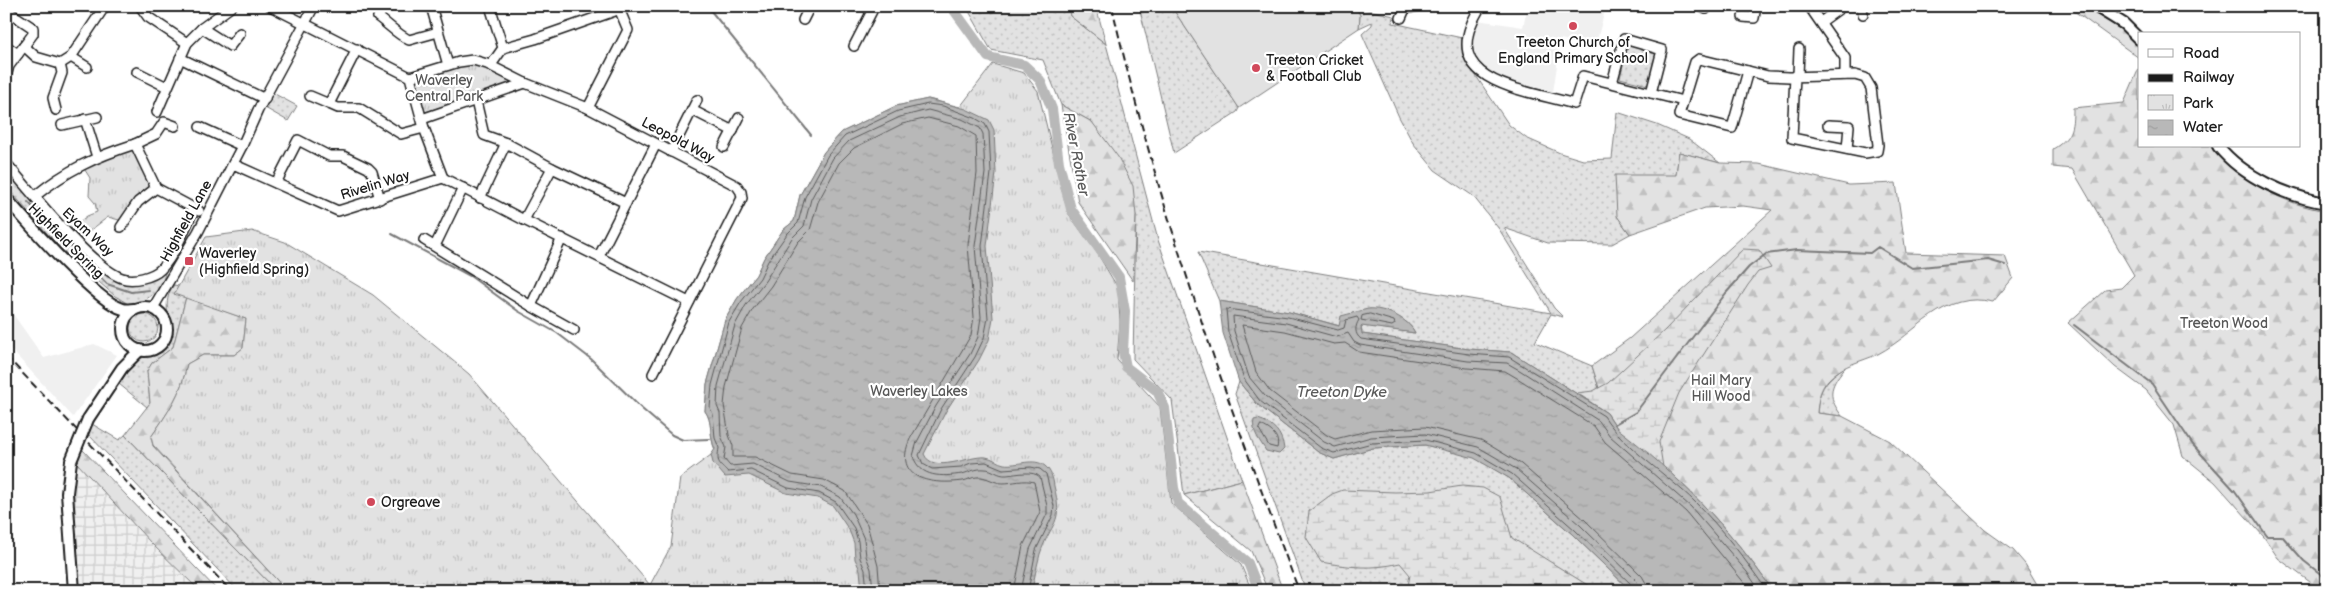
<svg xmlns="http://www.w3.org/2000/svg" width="2333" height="597" font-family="'Balsamiq Sans',sans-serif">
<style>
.built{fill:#f0f0f0}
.industrial{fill:url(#industrial-grid)}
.grass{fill:url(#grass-dots);stroke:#7f7f7f}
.forest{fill:url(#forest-firs);stroke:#7f7f7f}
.wetland{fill:url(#wetland-marsh);stroke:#7f7f7f}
.park{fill:url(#park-tufts);stroke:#7f7f7f}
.garden{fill:#e2e2e2;stroke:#7f7f7f}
.water{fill:url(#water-ripples);stroke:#7a7a7a}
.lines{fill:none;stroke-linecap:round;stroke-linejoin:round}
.shore{stroke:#5a5a5a;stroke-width:1}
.stream{stroke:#7a7a7a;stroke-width:2}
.river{stroke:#b8b8b8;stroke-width:10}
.minor-casing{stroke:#1c1c1c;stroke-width:12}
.major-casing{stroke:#1c1c1c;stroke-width:14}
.minor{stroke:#fff;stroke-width:9}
.major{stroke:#fff;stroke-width:10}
.rail{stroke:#1c1c1c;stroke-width:2;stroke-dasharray:8 4;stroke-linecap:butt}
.major-bridge-casing{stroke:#1c1c1c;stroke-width:14;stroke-linecap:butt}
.major-bridge{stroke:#fff;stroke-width:10}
.poi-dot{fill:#d1495b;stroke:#fff;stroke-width:2}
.labels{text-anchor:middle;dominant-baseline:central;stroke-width:4.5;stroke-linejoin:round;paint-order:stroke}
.poi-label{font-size:14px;fill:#1c1c1c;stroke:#fff;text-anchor:start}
.park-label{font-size:14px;fill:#575757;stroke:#fff}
.street-label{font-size:14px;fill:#1c1c1c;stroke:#fff}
.water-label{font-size:15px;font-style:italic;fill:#5a5a5a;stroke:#fff}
</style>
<defs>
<pattern id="industrial-grid" width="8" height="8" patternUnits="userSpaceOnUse" patternTransform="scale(1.25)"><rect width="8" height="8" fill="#f0f0f0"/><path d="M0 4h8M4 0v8" fill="none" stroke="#cdcdcd"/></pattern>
<pattern id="grass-dots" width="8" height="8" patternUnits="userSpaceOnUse" patternTransform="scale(1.25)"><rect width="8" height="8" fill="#e2e2e2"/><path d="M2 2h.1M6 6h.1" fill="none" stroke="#c1c1c1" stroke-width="1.8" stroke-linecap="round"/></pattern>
<pattern id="forest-firs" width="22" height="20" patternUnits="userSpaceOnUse" patternTransform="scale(1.25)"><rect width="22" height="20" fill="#e2e2e2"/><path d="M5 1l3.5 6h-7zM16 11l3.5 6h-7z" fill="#c1c1c1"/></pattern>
<pattern id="wetland-marsh" width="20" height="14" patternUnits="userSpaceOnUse" patternTransform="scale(1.25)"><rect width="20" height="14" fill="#e2e2e2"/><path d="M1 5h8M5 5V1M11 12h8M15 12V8" fill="none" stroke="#c1c1c1"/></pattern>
<pattern id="park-tufts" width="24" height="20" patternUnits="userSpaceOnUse" patternTransform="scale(1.25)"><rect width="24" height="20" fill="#e2e2e2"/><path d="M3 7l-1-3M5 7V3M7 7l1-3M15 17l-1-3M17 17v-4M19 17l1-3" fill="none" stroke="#c1c1c1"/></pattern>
<pattern id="water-ripples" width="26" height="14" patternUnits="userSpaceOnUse" patternTransform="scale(1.25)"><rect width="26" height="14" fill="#b8b8b8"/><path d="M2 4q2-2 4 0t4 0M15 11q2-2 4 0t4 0" fill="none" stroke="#9e9e9e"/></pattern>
</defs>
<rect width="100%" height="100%" fill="#fff"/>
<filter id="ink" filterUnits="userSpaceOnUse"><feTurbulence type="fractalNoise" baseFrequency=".02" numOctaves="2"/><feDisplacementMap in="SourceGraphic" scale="10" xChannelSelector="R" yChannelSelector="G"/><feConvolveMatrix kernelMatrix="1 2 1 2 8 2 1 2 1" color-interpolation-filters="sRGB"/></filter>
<g filter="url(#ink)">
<g class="built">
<polygon points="1528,6 1606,6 1595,48 1561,39 1553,92 1495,77 1479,63 1472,45 1473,29 1477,20 1523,27"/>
<polygon points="6,304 44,358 94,344 117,355 73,417 6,344"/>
</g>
<polygon class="industrial" points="77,463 151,543 200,591 79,591 72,513"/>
<g class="grass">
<polygon points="966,6 1068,6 1070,16 1106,44 1158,240 1242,480 1184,495 1172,400 1133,359 1136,215 1092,122 1061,105 1043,60 991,50"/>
<polygon points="1139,6 1171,6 1239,108 1237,112 1174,153"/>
<path d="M1356 7 1394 16 1393 23 1462 38V48L1464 58 1509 125 1526 138 1560 153 1583 160 1612 159 1617 112 1657 125 1689 139 1720 163 1679 152 1676 175 1617 216 1630 234 1612 244 1548 243 1504 228 1554 308 1563 317 1551 314 1535 342 1592 366 1607 413 1511 352 1469 349 1362 334 1361 325 1415 333C1407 316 1387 313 1370 309L1340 326 1289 312 1219 301 1198 252 1551 313 1499 229 1473 196 1435 170 1413 143 1399 117 1362 34 1372 25V22L1359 28 1360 15Z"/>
<polygon points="1628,44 1658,52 1648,85 1620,78"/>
<polygon points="273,93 297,106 288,121 265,108"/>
<path d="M6 165 27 189 119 279 166 268C163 290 150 300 130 305L115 296 60 248 6 186Z"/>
<path d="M174 285 179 286 174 294 186 297 173 347 152 363 147 371 150 403 147 407 119 384C124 377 128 367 135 362 145 354 162 355 166 341 173 322 160 302 174 285Z"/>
<circle cx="144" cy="328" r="14"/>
<path d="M1847 365C1831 385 1825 394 1842 416L1817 413C1819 387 1826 380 1847 365Z"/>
<polygon points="1239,382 1257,404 1318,452 1334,459 1373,448 1425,445 1474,457 1509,478 1572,534 1631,591 1306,591 1235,394"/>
<polygon points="92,424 119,440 125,435 277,591 238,591 88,434"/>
</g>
<g class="forest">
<polygon points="1068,6 1096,6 1106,44 1070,16"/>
<polygon points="2067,6 2080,6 2117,26 2135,41 2139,48 2139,58"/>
<path d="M2139 68V146H2210C2237 179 2284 205 2327 211V591H2322L2278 558 2264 537 2215 482 2183 456 2174 425 2146 390 2115 367 2068 323 2105 290 2121 288 2134 275 2072 169 2053 167V149C2071 138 2073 129 2073 108L2124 103Z"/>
<polygon points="1061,105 1092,122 1118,157 1133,186 1136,215 1133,281 1078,202"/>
<path d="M1679 152 1720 163 1759 164 1849 185 1896 183 1906 253 2005 256 2013 278 1993 302C1942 290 1918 333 1878 354 1861 362 1844 364 1830 378 1820 387 1818 400 1817 413L1842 416 1890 441 1985 530 2013 550 2025 564 2041 591H1773C1730 528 1677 474 1617 428L1607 413 1592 366 1630 338 1772 210 1743 206 1705 208 1630 234 1617 216 1615 175H1676Z"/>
<path d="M186 297 246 319 243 348 234 355H203L187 364C182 393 167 414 151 437L153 446 287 591H277L125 435 150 403 147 371 152 363 173 347Z"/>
<polygon points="82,449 218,591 200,591 151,543 77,463"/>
<polygon points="1242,480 1283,591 1268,591 1251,551 1184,495"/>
</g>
<g class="wetland">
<polygon points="1743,249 1759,250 1771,268 1758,272 1748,285 1679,393 1659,442 1663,467 1617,428 1607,413 1577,393 1593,391 1608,383 1665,330"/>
<path d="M1462 486 1483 488 1500 497 1512 538 1597 591H1407L1410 575 1400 563C1373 570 1348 567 1321 562L1306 537 1309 511 1332 494 1343 490 1395 492 1430 491Z"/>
</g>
<g class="park">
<polygon points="472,63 509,76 511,85 425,112 414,78"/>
<path d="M993 64 1024 73 1038 91 1068 213 1097 253 1118 288 1120 322 1117 360 1160 407 1171 503 1241 565 1252 591H287L153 445 151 437C167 414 182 393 187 364L203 355H234L243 348 246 319 174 294 206 237 252 231 285 242 373 295 469 374 650 585 671 546 680 478 711 455 715 450C709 437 713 421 705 411L707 384 725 320 737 299 756 275 764 258 783 230 794 221 800 195 824 152 842 132 896 106 928 99 960 107Z"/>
<polygon points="133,148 153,187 129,205 124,218 119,220 108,217 80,238 71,228 87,216 97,212 95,203 89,196 90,178 83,167"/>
</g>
<polygon class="garden" points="1171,6 1355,6 1360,15 1359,28 1239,108"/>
<g class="water">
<path d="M928 99 966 109 989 120 994 130 996 173 987 246 993 318 989 340 979 360 946 411 924 454C933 475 969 455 986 457 993 458 998 463 1004 464 1017 466 1034 457 1045 466 1051 471 1053 478 1054 486 1064 525 1051 521 1040 554 1037 566 1034 578 1032 591H862L860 570 855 559 854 543 849 530 833 506 818 498 786 493 749 475 725 477 713 463 711 455 715 449C709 437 713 421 705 411L707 384 725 320 737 299 756 275 764 258 783 230 794 221 800 195 824 152 842 132 896 106Z"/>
<path d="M1219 301 1289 312 1339 326 1341 316C1349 314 1359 311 1368 309 1384 307 1409 319 1415 333L1361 326 1362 334 1469 349 1511 352 1607 413 1617 428C1677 474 1730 528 1773 591H1631L1572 534 1509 478 1474 458 1425 445 1373 448 1334 459 1318 452 1257 404 1239 382 1223 333Z"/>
<path d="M1258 419C1274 424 1282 433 1284 449L1279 454 1266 451C1261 442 1251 431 1254 420Z"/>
</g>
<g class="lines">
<g class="shore">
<polygon points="1370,314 1394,321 1395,324 1392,326 1361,320 1362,316"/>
<path d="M1261 425C1271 430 1280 436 1277 448L1269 446 1259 429Z"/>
<path d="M867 591 865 570 860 558 858 541 854 528 836 502 819 493 788 488 751 470 728 472C717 462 717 461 719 448L715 438 713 414 710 408 712 385 729 322 741 302 760 278 768 261 787 234 798 223 805 197 828 155 845 136 898 111 928 104 943 106 975 118 985 124 989 132 991 173 982 246 988 318 984 338 975 357 941 409 919 455 923 464 932 469 961 467 971 463 986 462 1003 469 1031 467 1040 469 1046 474 1054 506 1053 515 1036 550 1028 591"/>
<path d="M873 591 871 569 866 556 864 539 853 514 840 497 821 487 790 482 753 464 730 466 724 459 726 447 721 436 720 413 717 406 718 386 735 325 746 305 765 281 792 238 804 226 811 199 833 158 849 141 900 117 928 110 962 119 980 128 983 134 985 173 975 246 981 317 978 337 970 354 936 406 917 442 913 456C920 478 942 477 962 474 970 472 976 468 985 469 993 469 998 476 1007 475 1017 474 1033 470 1040 477L1047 506V514L1030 549 1021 591"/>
<path d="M880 591 878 566 867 524 845 491 824 480 792 475 755 457H733V446L729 435 724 405 726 387 742 328 753 309 771 286 798 242 810 230 818 202 839 163 854 148 902 124 928 118 959 126 976 136 977 173 968 245 974 317 971 335 910 439C892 480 932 485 963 481 968 480 972 477 977 477 987 476 993 483 1003 483 1013 483 1024 479 1034 482L1040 512 1023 546 1014 591"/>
<path d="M1634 591 1632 585 1575 530 1512 474 1476 453 1425 440 1372 443 1334 453 1321 448 1260 401 1244 379 1228 332 1226 309 1288 317 1338 330 1344 328 1346 320 1357 317 1359 320C1355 326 1354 334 1361 339L1469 354 1509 357 1604 416C1625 449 1667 474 1695 502 1722 529 1746 560 1767 591"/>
<polyline points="1640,591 1637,581 1580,525 1516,469 1478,447 1425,434 1371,437 1335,447 1324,442 1265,396 1249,377 1234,331 1233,316 1286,323 1337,337 1348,333 1354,342 1360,345 1468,361 1507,363 1521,371 1599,421 1610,436 1691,507 1747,572 1760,591"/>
<polyline points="1648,591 1646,583 1642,576 1585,520 1521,464 1481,440 1425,427 1371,430 1335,439 1328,436 1270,391 1256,372 1242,325 1285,331 1334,344 1345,343 1359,352 1467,368 1505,371 1517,378 1594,426 1605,442 1686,512 1751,591"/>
</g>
<g class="stream">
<polyline points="707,6 811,135"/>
<polyline points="28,202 107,284 131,292 149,290"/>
<polyline points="392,234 470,276 518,311 557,333 591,359 642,409 672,435 683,440 710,439"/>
<polyline points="2074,325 2152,384 2193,445 2235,491 2267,536 2282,536 2304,561 2327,579"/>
<polyline points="1615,424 1636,412 1726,293 1749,267 1766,254 1797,250 1870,253 1878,247 1912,268 1988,260 2005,265"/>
</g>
<polyline class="river" points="951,6 988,57 1024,65 1040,80 1052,109 1059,163 1071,209 1119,277 1125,311 1123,352 1126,367 1157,391 1165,408 1174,488 1178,503 1248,563 1259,591"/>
<g class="minor-casing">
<g id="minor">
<polyline points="140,6 148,17 187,43"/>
<polyline points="270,6 410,77 424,128 443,178"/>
<path d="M384 6 378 17C389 25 397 34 409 40L438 32"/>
<polyline points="431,6 448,65"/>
<polyline points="490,6 503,48 491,65"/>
<path d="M1481 6C1432 83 1524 89 1574 104L1583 76 1683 101"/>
<polyline points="1699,6 1706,9 1709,6"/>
<polyline points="1809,6 1845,58 1845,75"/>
<polyline points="1862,6 1863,14"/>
<polyline points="6,10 33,28 33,34 9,66 6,76"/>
<polyline points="1743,17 1754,18 1756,6"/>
<polyline points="1401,18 1405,9 1419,6"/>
<polyline points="803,20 810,6"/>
<polyline points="1821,22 1843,6"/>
<polyline points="202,28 230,46 240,33"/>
<polyline points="6,46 18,54"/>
<polyline points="24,46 36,57 60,64 71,57 105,6"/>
<polyline points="854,46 872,11 865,6"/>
<polyline points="503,48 535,39 629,6"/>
<polyline points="357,49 329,104 338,108 359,108 401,134 424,128"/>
<polyline points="71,57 87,67"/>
<polyline points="180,58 265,99"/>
<polygon points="1699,59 1748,71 1732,128 1679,115 1695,62"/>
<polyline points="1748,71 1768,76 1789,77 1855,75 1865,78 1871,88 1878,145 1877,151 1865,153 1792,138 1795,76"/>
<polyline points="137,72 167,87"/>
<polyline points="1798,75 1799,49"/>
<polyline points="410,77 459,62 473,60 487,64 525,83 588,108 737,186 741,192 742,198 653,374"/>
<polyline points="1612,83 1624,39 1662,50 1651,93"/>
<polyline points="310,96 329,104"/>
<polyline points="588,108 628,30 620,11"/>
<polyline points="56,110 53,98 62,73 60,64"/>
<polyline points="692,110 733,131"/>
<polyline points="157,112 187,43 202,28 232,6"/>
<polyline points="85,119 97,157"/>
<polyline points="422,119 525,83"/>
<polyline points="62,125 97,117"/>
<polyline points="1828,125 1849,126 1847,149"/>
<polyline points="200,127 242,146"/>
<polyline points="135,144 156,134 164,122 175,126"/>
<polyline points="724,147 739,118"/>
<polyline points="671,152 697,100"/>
<path d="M6 163C29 190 91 267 122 278 133 282 153 277 161 269 176 253 185 228 194 209"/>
<polyline points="233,164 338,211 443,178"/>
<polyline points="552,168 626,203"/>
<polyline points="443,178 524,220 552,168 506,143 484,135 476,101"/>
<polyline points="276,183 298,140 329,156 343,156 368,168 372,172 380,199"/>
<path d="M35 196C67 170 95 157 135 144L156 188 199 211"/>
<polyline points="480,198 506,143"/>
<polyline points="524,220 689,302"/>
<polyline points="121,227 138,202 156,188"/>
<polyline points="424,240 531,306 574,330"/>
<polyline points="435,246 463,188"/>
<polyline points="599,256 656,144"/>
<polyline points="531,306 562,238"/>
<polyline points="153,308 198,232 242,146 258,110 314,6"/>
</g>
</g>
<g class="major-casing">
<g id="major">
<polyline points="2095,6 2124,24 2139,39"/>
<path d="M2218 146C2243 177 2288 197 2327 203"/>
<path d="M6 198C27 222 96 302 123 309 126 310 131 309 134 309"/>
<circle cx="145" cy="329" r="22"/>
<polyline points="88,419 122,368 140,350"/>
<polyline points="71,461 67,493 74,591"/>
</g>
</g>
<use href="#minor" class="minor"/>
<use href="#major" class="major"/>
<g class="rail">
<path d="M1112 6C1157 206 1226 399 1299 591"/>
<polyline points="6,356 231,591"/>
</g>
<g class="major-bridge-casing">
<polyline id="major-bridge" points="71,461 88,419"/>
</g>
<use href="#major-bridge" class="major-bridge"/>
</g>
</g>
<g class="poi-dot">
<circle cx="1573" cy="26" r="5"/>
<circle cx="1256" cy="68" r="5"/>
<rect x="184" y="256" width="10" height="10" rx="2.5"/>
<circle cx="371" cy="502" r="5"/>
</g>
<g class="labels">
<g class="poi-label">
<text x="1573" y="42" text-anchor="middle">Treeton Church of<tspan x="1573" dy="16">England Primary School</tspan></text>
<text x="1266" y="60">Treeton Cricket<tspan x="1266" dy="16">&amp; Football Club</tspan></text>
<text x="199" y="253">Waverley<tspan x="199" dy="16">(Highfield Spring)</tspan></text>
<text x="381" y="502">Orgreave</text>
</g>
<g class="park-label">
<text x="444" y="80">Waverley<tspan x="444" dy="16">Central Park</tspan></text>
<text x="2224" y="323">Treeton Wood</text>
<text x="1721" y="380">Hail Mary<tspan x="1721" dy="16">Hill Wood</tspan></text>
<text x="919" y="391">Waverley Lakes</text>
</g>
<g class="street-label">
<text transform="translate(678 140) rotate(28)">Leopold Way</text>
<text transform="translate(375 185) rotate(-17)">Rivelin Way</text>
<text transform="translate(186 221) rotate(-61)">Highfield Lane</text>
<text transform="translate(88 232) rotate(43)">Eyam Way</text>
<text transform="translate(66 241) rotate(45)">Highfield Spring</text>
</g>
<g class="water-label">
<text transform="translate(1076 154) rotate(79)">River Rother</text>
<text x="1342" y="392">Treeton Dyke</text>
</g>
</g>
<rect width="2333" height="597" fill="none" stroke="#fff" stroke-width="25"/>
<rect x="12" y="12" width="2308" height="572" fill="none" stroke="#1c1c1c" stroke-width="2" filter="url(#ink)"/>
<rect x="2138" y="32" width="162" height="115" fill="#ffffff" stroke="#a4a4a4"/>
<rect x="2148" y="49" width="25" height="8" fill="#ffffff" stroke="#a4a4a4"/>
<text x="2183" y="58" font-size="15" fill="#1c1c1c">Road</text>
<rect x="2148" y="74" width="25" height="8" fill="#1c1c1c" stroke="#a4a4a4"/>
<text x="2183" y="82" font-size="15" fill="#1c1c1c">Railway</text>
<rect x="2148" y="95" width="25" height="15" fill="url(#park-tufts)" stroke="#a4a4a4"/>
<text x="2183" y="108" font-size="15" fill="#1c1c1c">Park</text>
<rect x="2148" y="120" width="25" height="15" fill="url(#water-ripples)" stroke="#a4a4a4"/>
<text x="2183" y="132" font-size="15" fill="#1c1c1c">Water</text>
</svg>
